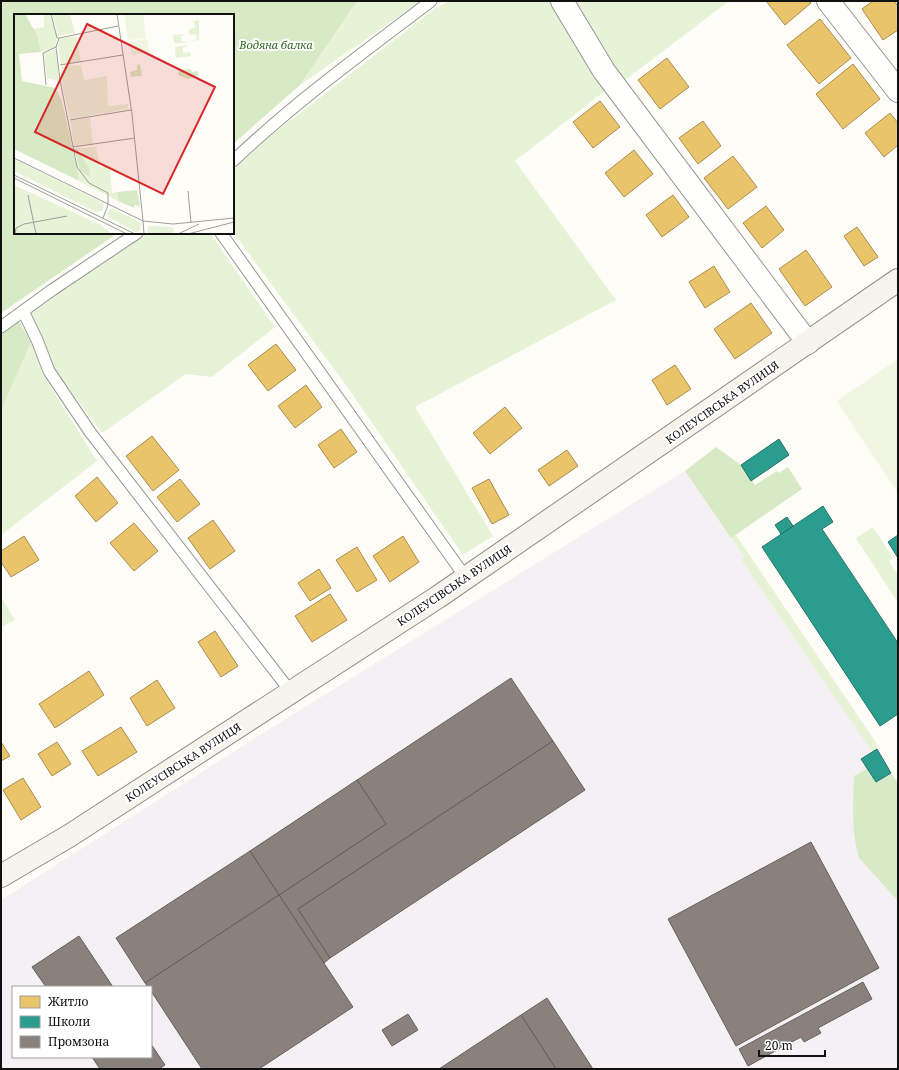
<svg xmlns="http://www.w3.org/2000/svg" width="899" height="1070" font-family="'Noto Serif',serif">
<style>
.industrial{fill:#f5f0f3;fill-rule:evenodd}
.green{fill:#e7f3d7}
.forest{fill:#d8eac5}
.pitch{fill:#f0f6e1}
.homes{fill:#e9c46a;stroke:#a88e4f}
.schools{fill:#2a9d8f;stroke:#227369}
.industry{fill:#8a817c;stroke:#665f5c}
.lines{fill:none;stroke-linecap:round;stroke-linejoin:round}
.lane-casing{stroke:#979795;stroke-width:13}
.street-casing{stroke:#979795;stroke-width:24}
.secondary-casing{stroke:#8e8d8b;stroke-width:24}
.lane{stroke:#fffffe;stroke-width:11}
.street{stroke:#fffffe;stroke-width:22}
.secondary{stroke:#f6f4eb;stroke-width:22}
.labels{text-anchor:middle;dominant-baseline:central;stroke-width:4;stroke-linejoin:round;paint-order:stroke}
.park-label{font-size:11px;font-style:italic;fill:#2f6b1f;stroke:#fff}
.street-label{font-size:11px;fill:#111;stroke:#fff}
.inset-road{fill:none;stroke:#9f9e9b;stroke-width:1}
.view{fill:#d62828;fill-opacity:0.15;stroke:#d62828;stroke-width:2}
.inset-edge{fill:none;stroke:#111;stroke-width:2}
</style>
<rect width="100%" height="100%" fill="#fdfcf7"/>
<path class="industrial" d="M685 471 744 557 741 560 872 752 862 759 876 782 891 773 898 783V1069H1V900L263 733ZM13 987H151V1057H13Z"/>
<g class="green">
<polygon points="357,1 421,1 300,85"/>
<polygon points="450,1 551,1 605,91 515,161 616,300 415,407 493,536 463,555 348,388 233,232 233,170 260,144 437,7"/>
<polygon points="572,1 729,1 625,80 614,68"/>
<polygon points="147,233 210,233 275,327 212,377 186,374 102,433 52,366 31,311"/>
<polygon points="31,342 43,375 97,461 1,535 1,411"/>
<polygon points="873,527 893,558 889,561 898,575 898,598 896,600 856,538"/>
<polygon points="736,535 879,747 872,752 741,560 744,557 731,538"/>
<polygon points="1,597 15,620 1,627"/>
</g>
<g class="forest">
<polygon points="1,1 357,1 300,85 233,144 233,15 15,15 15,233 118,233 1,313"/>
<polygon points="18,320 31,342 1,411 1,334"/>
<polygon points="716,447 741,465 755,485 777,471 779,473 788,467 802,489 731,538 685,471"/>
<path d="M867 769 876 782 891 773 898 783V901L859 858C851 830 853 804 854 776Z"/>
</g>
<polygon class="pitch" points="898,359 898,493 837,401"/>
<g class="homes">
<polygon points="766,1 809,1 811,3 785,25"/>
<polygon points="873,1 894,1 898,6 898,30 883,40 862,9"/>
<polygon points="820,19 851,58 819,84 787,45"/>
<polygon points="667,58 689,87 660,109 638,80"/>
<polygon points="853,64 880,99 843,129 816,94"/>
<polygon points="600,101 620,127 593,148 573,122"/>
<polygon points="890,113 898,123 898,145 884,157 865,133"/>
<polygon points="703,121 721,146 698,164 679,138"/>
<polygon points="634,150 653,174 624,197 605,173"/>
<polygon points="733,156 757,187 728,209 704,178"/>
<polygon points="673,195 689,217 662,237 646,215"/>
<polygon points="766,206 784,230 762,248 743,223"/>
<polygon points="857,227 878,257 864,266 844,236"/>
<polygon points="806,250 832,287 805,306 779,269"/>
<polygon points="714,266 730,292 705,308 689,282"/>
<polygon points="751,303 772,333 735,359 714,329"/>
<polygon points="276,344 296,370 268,391 248,365"/>
<polygon points="675,365 691,389 667,405 652,380"/>
<polygon points="306,385 322,407 295,428 278,406"/>
<polygon points="505,407 522,428 490,454 473,433"/>
<polygon points="341,429 357,452 334,468 318,445"/>
<polygon points="152,436 179,470 153,491 126,456"/>
<polygon points="567,450 578,466 549,486 538,470"/>
<polygon points="97,477 118,503 96,522 75,496"/>
<polygon points="180,479 200,504 177,522 157,497"/>
<polygon points="489,479 509,515 492,524 472,488"/>
<polygon points="213,520 235,551 210,569 188,538"/>
<polygon points="134,523 158,551 134,571 110,543"/>
<polygon points="24,536 39,560 11,577 1,562 1,551"/>
<polygon points="403,536 419,562 390,582 373,556"/>
<polygon points="357,547 377,580 357,592 336,560"/>
<polygon points="319,569 331,588 310,601 298,583"/>
<polygon points="330,594 347,620 312,642 295,616"/>
<polygon points="215,631 238,666 221,677 198,642"/>
<polygon points="89,671 104,695 55,728 39,704"/>
<polygon points="157,680 175,708 147,726 130,698"/>
<polygon points="121,727 137,752 98,776 82,751"/>
<polygon points="1,742 10,756 1,761"/>
<polygon points="57,742 71,764 52,776 38,754"/>
<polygon points="23,778 41,807 21,820 3,790"/>
</g>
<g class="schools">
<polygon points="779,439 789,455 751,481 741,465"/>
<polygon points="823,506 833,522 822,529 898,643 898,714 880,726 762,547"/>
<polygon points="787,517 793,526 781,534 775,525"/>
<polygon points="898,535 898,558 888,542"/>
<polygon points="877,749 891,773 876,782 861,759"/>
</g>
<g class="industry">
<polygon points="511,678 553,741 298,909 330,958 324,963 279,895 386,824 357,780"/>
<polygon points="553,741 585,790 330,958 298,909"/>
<polygon points="357,780 386,824 279,895 250,851"/>
<polygon points="811,842 879,968 736,1046 668,919"/>
<polygon points="250,851 279,895 145,983 116,938"/>
<polygon points="279,895 353,1007 259,1069 202,1069 151,991 151,987 148,987 145,983"/>
<polygon points="79,936 113,987 46,987 32,967"/>
<polygon points="863,982 872,999 818,1028 821,1033 804,1042 801,1037 748,1066 739,1049"/>
<polygon points="547,998 593,1069 556,1069 521,1015"/>
<polygon points="408,1014 418,1030 392,1046 382,1030"/>
<polygon points="521,1015 556,1069 439,1069"/>
<polygon points="151,1044 165,1065 159,1069 100,1069 92,1057 151,1057"/>
</g>
<g class="lines">
<g class="lane-casing">
<g id="lane">
<path d="M233 161C295 102 364 52 431 1"/>
<polyline points="221,233 466,578"/>
<polyline points="23,311 37,340 49,371 90,432 291,692"/>
<polyline points="1,327 52,290 137,233"/>
</g>
</g>
<g class="street-casing">
<g id="street">
<polyline points="562,1 604,71 808,343"/>
<polyline points="828,1 898,91"/>
</g>
</g>
<g class="secondary-casing">
<polyline id="secondary" points="1,876 69,836 438,597 898,280"/>
</g>
<use href="#lane" class="lane"/>
<use href="#street" class="street"/>
<use href="#secondary" class="secondary"/>
</g>
<g class="labels">
<g class="park-label">
<text x="276" y="44">Водяна балка</text>
</g>
<g class="street-label">
<text transform="translate(722 402) rotate(-35)">КОЛЕУСІВСЬКА ВУЛИЦЯ</text>
<text transform="translate(454 585) rotate(-34)">КОЛЕУСІВСЬКА ВУЛИЦЯ</text>
<text transform="translate(183 762) rotate(-33)">КОЛЕУСІВСЬКА ВУЛИЦЯ</text>
</g>
</g>
<g transform="translate(14 14)">
<rect width="220" height="220" fill="#fdfcf7"/>
<path d="M30 0H36L43 25 41 33 27 38 24 23 18 15 30 13ZM38 0H56L61 19 44 22ZM185 6V26L176 28 183 25 182 20 175 21V15L181 14 180 8H174ZM172 20 167 22V27L175 29H160L159 21ZM62 22 67 48 47 50 44 31 46 24ZM175 31 169 34V39L176 38 177 42 162 44 161 33ZM42 35 45 66 44 67 33 64 30 39ZM67 51 70 66 93 62 94 92 114 90V95L56 105 47 66V52ZM76 104 79 131 60 132 56 107ZM82 133 86 153 96 152 98 179 103 178 104 187 63 166 65 164 60 150 70 142 63 134ZM0 145 89 189V197L82 198 0 157ZM0 171 85 210 96 218 95 220H0ZM97 194 127 209 126 217 122 218 96 204 93 200ZM134 212 158 213 160 217 156 220H133Z" fill="#e7f3d7"/>
<path d="M0 0H11L24 23 27 38 5 40 8 67 41 74 48 87 65 164 63 166 0 135ZM126 50 128 62 117 63 116 58 123 56V51ZM177 55 178 58 183 57 185 61 174 65 164 61 165 56ZM63 134 75 154 76 164 66 156 60 135ZM123 176 126 192 121 191 120 194 104 187 103 178Z" fill="#d8eac5"/>
<path d="M110 0H129L132 24 114 26ZM133 25 135 39 118 41 116 28Z" fill="#f0f6e1"/>
<path class="inset-road" d="M37 0 43 24H45L42 33 46 66 63 153 75 169 94 179V191M103 0 118 100 129 207 159 210 220 204M45 24 104 12M46 51 109 41M32 71 29 39 42 33M56 106 117 96M59 133 121 124M0 144 129 207 130 220M0 161 121 220M0 164 113 220M174 177 177 209M14 181 22 220M89 204 94 191M1 220 2 214 10 210 53 202M164 220 185 210M174 220 220 208"/>
<path class="view" d="M73 10 201 73 149 180 21 118Z"/>
<rect width="220" height="220" class="inset-edge"/>
</g>
<rect width="899" height="1070" fill="none" stroke="#111111" stroke-width="4"/>
<rect x="12" y="986" width="140" height="72" fill="#ffffff" stroke="#a0a0a0"/>
<rect x="20" y="996" width="20" height="12" fill="#e9c46a" stroke="#a0a0a0"/>
<text x="48" y="1006" font-size="12" fill="#111111">Житло</text>
<rect x="20" y="1016" width="20" height="12" fill="#2a9d8f" stroke="#a0a0a0"/>
<text x="48" y="1026" font-size="12" fill="#111111">Школи</text>
<rect x="20" y="1036" width="20" height="12" fill="#8a817c" stroke="#a0a0a0"/>
<text x="48" y="1046" font-size="12" fill="#111111">Промзона</text>
<path d="M759 1050v6h66v-6" fill="none" stroke="#111111" stroke-width="2"/>
<text x="765" y="1050" font-size="12" fill="#111111" stroke="#ffffff" stroke-width="3" paint-order="stroke">20 m</text>
</svg>
